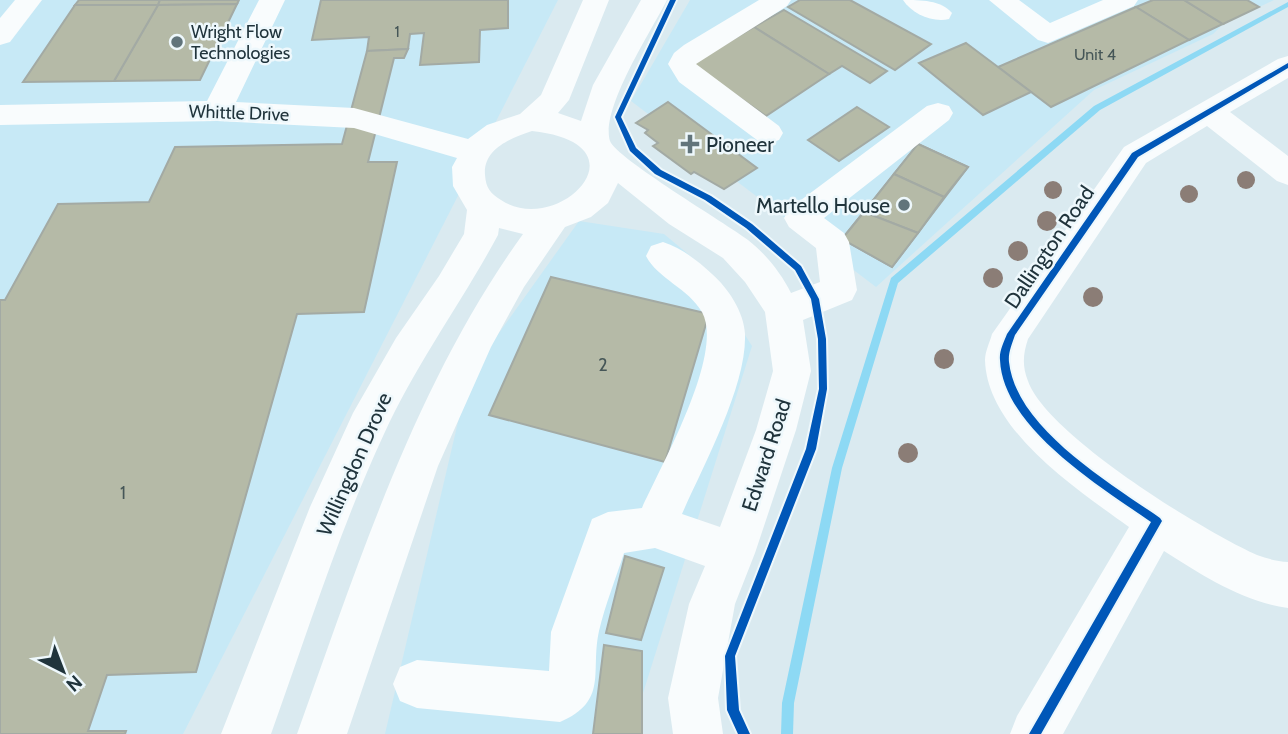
<svg xmlns="http://www.w3.org/2000/svg" width="1288" height="734" font-family="Cabin,sans-serif">
<style>
.built{fill:#c7e9f6}
.lines{fill:none;stroke-linecap:round;stroke-linejoin:round}
.stream{fill:#8dd9f4;fill-rule:evenodd}
.building{fill:#b5baa7;stroke:#a3aaa4;stroke-width:2}
.minor{fill:#f9fcfd;fill-rule:evenodd}
.cycleway-casing{stroke:#eef8fc;stroke-width:4}
.cycleway{fill:#0057b8;fill-rule:evenodd}
.tree{fill:#8b7d76}
.poi-dot{fill:#61747b;stroke:#eef8fc;stroke-width:2.5}
.labels{text-anchor:middle;dominant-baseline:central;stroke-width:5;stroke-linejoin:round;paint-order:stroke}
.far-number-label{font-size:16px;fill:#455657}
.far-poi-label{font-size:18px;fill:#20343c;stroke:#eef8fc;text-anchor:start}
.far-street-label{font-size:18px;fill:#20343c;stroke:#eef8fc}
.number-label{font-size:18px;fill:#455657}
.poi-label{font-size:21px;fill:#20343c;stroke:#eef8fc;text-anchor:start}
.street-label{font-size:21px;fill:#20343c;stroke:#eef8fc}
</style>
<rect width="100%" height="100%" fill="#daeaf0"/>
<g class="built">
<polygon points="0,0 558,0 183,734 0,734"/>
<polygon points="690,0 1274,0 1223,24 1213,34 1094,90 876,287 631,101"/>
<polygon points="579,221 664,234 700,264 752,346 633,725 641,734 385,734 469,375"/>
</g>
<g class="lines">
<polygon class="stream" points="1288,2 1288,7 1100,110 898,283 842,468 794,703 793,734 781,734 782,703 832,468 891,278 1094,106"/>
</g>
<g class="building">
<polygon points="79,0 160,0 158,5 75,5"/>
<polygon points="160,0 239,0 237,4 158,5"/>
<polygon points="321,0 508,0 508,28 480,30 479,62 420,65 424,33 410,34 408,49 367,51 369,37 312,40"/>
<polygon points="800,0 850,0 931,44 895,70 788,7"/>
<polygon points="1153,0 1184,0 1223,24 1189,40 1136,7"/>
<polygon points="1184,0 1247,0 1259,7 1223,24"/>
<polygon points="237,4 200,80 114,81 158,5"/>
<polygon points="75,5 158,5 114,81 23,82"/>
<polygon points="1136,7 1189,40 1051,107 998,67"/>
<polygon points="784,10 887,71 870,83 842,66 829,74 754,27"/>
<polygon points="754,27 829,74 766,116 691,64"/>
<polygon points="966,43 998,67 1031,92 983,115 919,63"/>
<polygon points="408,49 404,58 394,58 368,162 397,162 364,312 297,314 196,672 107,675 88,731 126,731 125,734 0,734 0,300 5,300 58,204 149,202 175,147 342,144 367,51"/>
<polygon points="668,102 757,168 724,189 694,172 691,174 653,146 658,143 645,133 648,130 636,123"/>
<polygon points="857,107 889,127 839,161 808,140"/>
<polygon points="918,144 968,167 892,267 842,239"/>
<polygon points="918,144 968,167 944,197 894,174"/>
<polygon points="894,174 944,197 918,233 864,212"/>
<polygon points="864,212 918,233 892,267 842,239"/>
<polygon points="551,277 709,314 665,462 489,415"/>
<polygon points="625,556 664,568 641,640 606,633"/>
<polygon points="604,645 642,651 642,734 593,734"/>
</g>
<g class="lines">
<g class="minor">
<polygon points="15,0 42,0 10,42 0,45 0,18"/>
<path d="M259 0H285L236 102 354 108 468 139 487 125 520 114 541 95 583 0H609L569 100 558 113 581 121 593 85 641 0H667C652 30 600 109 610 141 616 158 727 224 748 240 766 254 781 273 791 293L820 282 816 248 789 227 784 218 789 209 927 106 938 103 949 106 953 113 949 120 824 218 844 233 849 242 857 290 852 300 803 320 811 371 796 430 755 553 735 604 718 698 723 734H673L668 698 689 604 705 566 655 548 624 553C616 578 605 605 599 631 590 672 609 701 560 722L417 708 400 701 393 684 400 667 417 660 549 671 551 632 592 519 608 512 642 508C660 467 725 354 702 312 688 288 658 279 646 256L651 246 663 242C682 248 698 261 712 274 728 288 744 312 745 334 747 386 703 466 682 514L720 527 756 430 773 371 765 312 745 282 723 258 669 224 618 183 608 203 591 217 565 227 524 287 491 347 438 466 347 734H297C359 562 415 384 523 234L499 228 498 235C462 302 416 364 384 434 339 531 307 634 271 734H221L310 507 353 413 396 338 439 276 464 234 467 210 453 186 452 167 457 158 354 128 217 121 0 125V105L207 101ZM532 131C651 144 558 238 501 200 490 193 486 188 485 175 483 148 512 138 532 131Z"/>
<polygon points="759,0 791,0 787,6 696,64 779,126 783,133 779,140 768,144 757,140 679,82 668,64 674,53 684,45"/>
<path d="M903 0C921 0 941 0 952 13L949 19C933 23 912 14 903 0Z"/>
<polygon points="989,0 1019,0 1050,23 1103,0 1138,0 1134,6 1048,43 1038,40"/>
<path d="M1288 56V78L1230 112 1288 156V185L1277 181 1207 126 1146 163 1028 339C1023 354 1022 366 1028 381 1047 435 1203 531 1257 555 1267 559 1277 561 1288 562V608C1243 602 1202 575 1164 551L1063 734H1010L1017 716 1129 527C1078 490 987 431 985 360 985 351 990 342 992 334L1124 147 1278 59Z"/>
</g>
<g class="cycleway-casing">
<g id="cycleway">
<polygon points="670,0 676,0 621,117 636,148 661,170 711,196 752,224 801,266 819,299 826,339 827,389 816,449 735,656 739,710 750,734 738,734 727,710 725,656 806,449 819,389 818,339 811,299 795,270 746,228 705,200 655,174 630,151 615,117"/>
<path d="M1288 63V68L1138 157 1015 335C1012 344 1008 353 1009 362 1016 428 1110 483 1160 518L1162 521 1041 734H1029L1151 522C1101 487 1003 428 1000 360 999 351 1004 342 1007 334L1132 153Z"/>
</g>
</g>
<use href="#cycleway" class="cycleway"/>
</g>
<g class="tree">
<circle cx="1246" cy="180" r="9"/>
<circle cx="1053" cy="190" r="9"/>
<circle cx="1189" cy="194" r="9"/>
<circle cx="1047" cy="221" r="10"/>
<circle cx="1018" cy="251" r="10"/>
<circle cx="993" cy="278" r="10"/>
<circle cx="1093" cy="297" r="10"/>
<circle cx="944" cy="359" r="10"/>
<circle cx="908" cy="453" r="10"/>
</g>
<g class="poi-dot">
<circle cx="177" cy="42" r="7"/>
<path d="M686.5 133.5h7v7h7v7h-7v7h-7v-7h-7v-7h7z"/>
<circle cx="904" cy="205" r="7"/>
</g>
<g class="labels">
<g class="far-number-label">
<text x="397" y="31">1</text>
<text x="1095" y="54">Unit 4</text>
</g>
<g class="far-poi-label">
<text x="191" y="32">Wright Flow<tspan x="191" dy="21">Technologies</tspan></text>
</g>
<g class="far-street-label">
<text transform="translate(239 113) rotate(2)">Whittle Drive</text>
</g>
<g class="number-label">
<text x="603" y="365">2</text>
<text x="123" y="493">1</text>
</g>
<g class="poi-label">
<text x="706" y="144">Pioneer</text>
<text x="890" y="205" text-anchor="end">Martello House</text>
</g>
<g class="street-label">
<text transform="translate(1049 247) rotate(-56)">Dallington Road</text>
<text transform="translate(766 455) rotate(-72)">Edward Road</text>
<text transform="translate(354 464) rotate(-66)">Willingdon Drove</text>
</g>
</g>
<g transform="translate(63 671) rotate(138)" stroke="#eef8fc" stroke-width="5" paint-order="stroke">
<path d="M0-5L12 26L0 18L-12 26Z" fill="#20343c"/>
<text y="-10" font-size="19" font-weight="bold" text-anchor="middle" fill="#20343c">N</text>
</g>
</svg>
